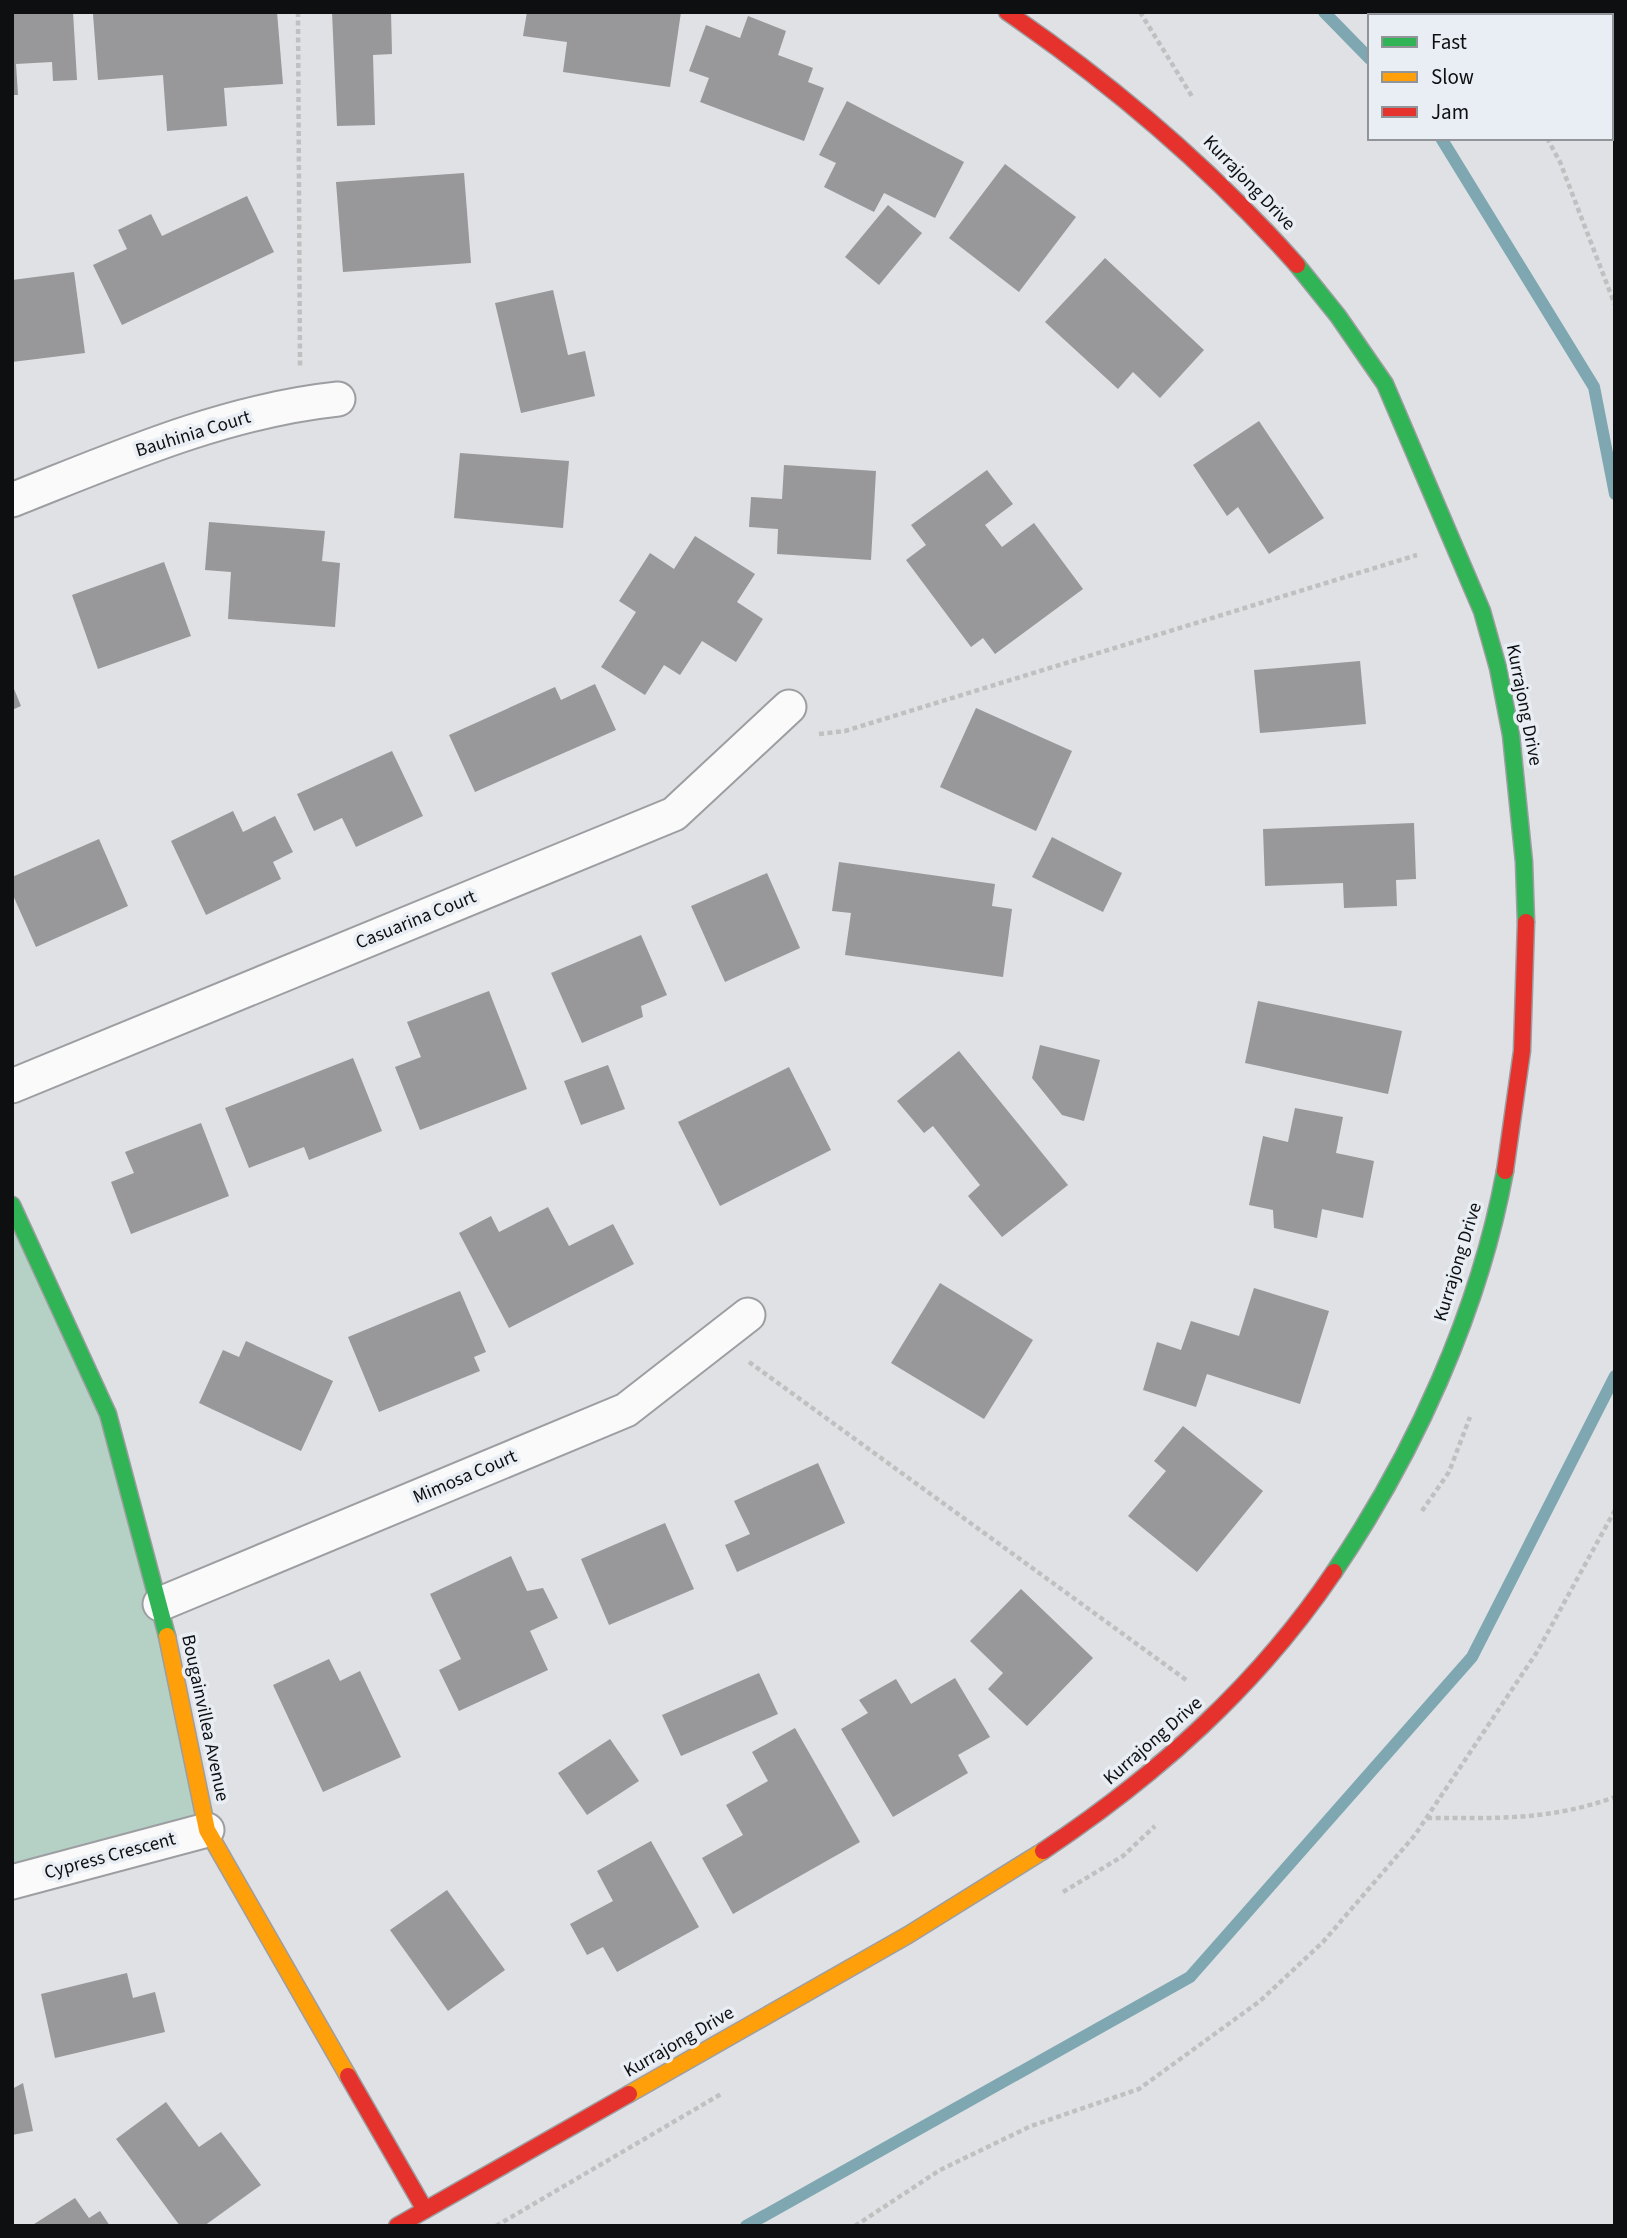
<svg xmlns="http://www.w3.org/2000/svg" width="1627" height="2238" font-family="'Source Sans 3',sans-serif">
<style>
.green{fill:#b5d0c5}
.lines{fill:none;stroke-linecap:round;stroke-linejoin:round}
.stream{stroke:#7ea7b2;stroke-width:12}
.building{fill:#989799}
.street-casing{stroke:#9d9ea1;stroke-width:37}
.fast-casing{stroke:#9d9ea1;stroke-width:19}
.slow-casing{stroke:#9d9ea1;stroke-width:19}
.jam-casing{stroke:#9d9ea1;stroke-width:19}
.path{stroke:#bfc1c1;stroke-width:4.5;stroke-dasharray:5 3.5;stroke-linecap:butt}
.street{stroke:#fafafb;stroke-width:33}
.fast{stroke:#30b455;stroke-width:16}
.slow{stroke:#ff9f0a;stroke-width:16}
.jam{stroke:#e5322d;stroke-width:16}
.labels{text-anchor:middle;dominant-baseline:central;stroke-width:7;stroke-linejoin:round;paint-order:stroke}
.street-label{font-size:19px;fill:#0d0f11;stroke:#e9eef5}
</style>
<rect width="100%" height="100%" fill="#dfe1e4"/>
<polygon class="green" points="12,1205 108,1414 207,1830 12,1882"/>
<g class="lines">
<g class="stream">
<polyline points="1324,12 1370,59"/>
<polyline points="1441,138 1594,387 1615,494"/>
<polyline points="746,2226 1190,1977 1472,1657 1615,1376"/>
</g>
</g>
<g class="building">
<polygon points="12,12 73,12 77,80 53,81 52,62 16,64 18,95 12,95"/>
<polygon points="113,12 277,12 283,84 224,88 227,126 167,131 163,75 98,80 93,14"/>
<polygon points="332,12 391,12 392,54 373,55 375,125 337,126"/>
<polygon points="527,12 681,12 670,87 563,72 567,42 523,36"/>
<polygon points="748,16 786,31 778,55 813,68 808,82 824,88 804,141 700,102 709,78 689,71 706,25 740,38"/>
<polygon points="847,101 964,162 935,218 884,193 874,212 824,187 836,163 819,155"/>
<polygon points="1005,164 1076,217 1019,292 949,238"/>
<polygon points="464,173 471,263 343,272 336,182"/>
<polygon points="247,196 274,252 122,325 93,265 127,249 118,230 151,214 162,236"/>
<polygon points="888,205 922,233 879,285 845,257"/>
<polygon points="1105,258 1204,350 1160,398 1133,372 1118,389 1045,322"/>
<polygon points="74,272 85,353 12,362 12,280"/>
<polygon points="553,290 568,355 585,351 595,396 521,413 495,303"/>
<polygon points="1259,421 1324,518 1269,554 1238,507 1227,516 1193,465"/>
<polygon points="460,453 569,461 563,528 454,518"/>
<polygon points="784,465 876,471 871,560 777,554 778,529 749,527 751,497 782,499"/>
<polygon points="987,470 1013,504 985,525 1002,547 1034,523 1083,589 995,654 983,638 971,647 906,560 926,545 911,525"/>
<polygon points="209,522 325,531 322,561 340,563 335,627 228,619 231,572 205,570"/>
<polygon points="695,536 755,574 737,602 763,619 736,662 702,641 680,675 664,665 645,695 601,667 636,612 619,601 650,553 674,569"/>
<polygon points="164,562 191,636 98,669 72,595"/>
<polygon points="1360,661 1366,724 1260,733 1254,670"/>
<polygon points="12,684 21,706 12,710"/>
<polygon points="595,684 616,730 475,792 449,735 555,687 561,700"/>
<polygon points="976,708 1072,751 1036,831 940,787"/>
<polygon points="392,751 423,816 356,847 342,818 314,831 297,794"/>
<polygon points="233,811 243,832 275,816 293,852 273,862 281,879 206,915 171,841"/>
<polygon points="1414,823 1416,879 1396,880 1397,906 1344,908 1343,883 1265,886 1263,829"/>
<polygon points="1052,837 1122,873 1103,912 1032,877"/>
<polygon points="99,839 128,906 36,947 12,893 12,877"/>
<polygon points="839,862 995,884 992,906 1012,909 1003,977 845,955 851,913 832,911"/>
<polygon points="767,873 800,948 725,982 691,906"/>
<polygon points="641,935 667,995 641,1006 643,1017 582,1043 551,973"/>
<polygon points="489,991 527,1089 420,1130 395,1067 421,1057 407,1022"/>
<polygon points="1258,1001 1402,1031 1388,1094 1245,1063"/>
<polygon points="1040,1045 1100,1060 1084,1121 1062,1115 1032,1078"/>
<polygon points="959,1051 1068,1185 1002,1237 968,1196 980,1185 933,1126 924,1133 897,1101"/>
<polygon points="353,1058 382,1131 309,1160 304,1147 249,1168 225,1108"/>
<polygon points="608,1065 625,1109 581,1125 564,1081"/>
<polygon points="789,1067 831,1150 720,1206 678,1122"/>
<polygon points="1295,1108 1343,1117 1336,1153 1374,1161 1363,1218 1322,1209 1317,1238 1274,1228 1273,1210 1249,1205 1263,1136 1288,1142"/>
<polygon points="201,1123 229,1196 131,1234 111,1182 134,1173 125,1152"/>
<polygon points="548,1207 569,1246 613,1224 634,1264 509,1328 459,1233 491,1216 499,1232"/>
<polygon points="940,1283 1033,1340 984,1419 891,1363"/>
<polygon points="1254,1288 1329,1311 1300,1404 1207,1374 1196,1407 1143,1390 1157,1342 1181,1350 1191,1321 1239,1336"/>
<polygon points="460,1291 486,1352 474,1357 480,1371 379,1412 348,1337"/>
<polygon points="246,1341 333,1381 301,1451 199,1403 223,1350 239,1357"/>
<polygon points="1183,1426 1263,1491 1197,1572 1128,1516 1166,1471 1154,1461"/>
<polygon points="818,1463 845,1523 737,1572 725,1545 750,1534 734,1501"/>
<polygon points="665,1523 694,1589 609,1625 581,1559"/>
<polygon points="511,1556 527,1591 543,1588 558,1618 530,1631 548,1670 459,1711 439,1670 461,1659 430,1594"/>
<polygon points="1021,1589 1093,1658 1027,1726 988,1689 1003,1673 970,1641"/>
<polygon points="329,1659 340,1681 360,1671 401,1757 323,1792 273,1685"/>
<polygon points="759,1673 778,1714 681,1756 662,1715"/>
<polygon points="955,1678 990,1737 958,1755 968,1773 893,1817 841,1729 868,1713 859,1700 896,1679 911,1704"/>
<polygon points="795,1728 860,1842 733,1914 702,1858 743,1835 726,1805 768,1781 752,1752"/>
<polygon points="610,1739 639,1781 587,1815 558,1773"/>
<polygon points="651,1841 699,1927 617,1972 603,1947 587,1955 570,1924 613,1901 597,1871"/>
<polygon points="447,1890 505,1970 448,2011 390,1930"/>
<polygon points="127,1973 133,1998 155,1992 165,2032 55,2058 41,1994"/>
<polygon points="23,2083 33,2131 12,2135 12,2089"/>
<polygon points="166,2102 199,2147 221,2132 261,2185 204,2226 180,2226 116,2139"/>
<polygon points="75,2198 89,2218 100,2211 110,2226 31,2226"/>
</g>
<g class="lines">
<g class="street-casing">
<g id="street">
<path d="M12 500C118 458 224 411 338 399"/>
<polyline points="12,1086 674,814 789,707"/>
<polyline points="160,1604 626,1410 748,1315"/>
<polyline points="12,1882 207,1830"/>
</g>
</g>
<g class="fast-casing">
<g id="fast">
<polyline points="1297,265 1338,316 1385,384 1482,611 1498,668 1511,735 1524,862 1526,922"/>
<polyline points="12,1205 108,1414 167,1636"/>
<path d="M1334 1572C1414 1454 1479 1312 1505 1171"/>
</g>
</g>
<g class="slow-casing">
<g id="slow">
<polyline points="167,1636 207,1830 348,2076"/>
<polyline points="629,2094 908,1935 1043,1851"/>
</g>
</g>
<g class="jam-casing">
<g id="jam">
<path d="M1007 12C1115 86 1210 167 1297 265"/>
<polyline points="1505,1171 1522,1051 1526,922"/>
<path d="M1043 1851C1157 1775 1257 1686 1334 1572"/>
<polyline points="348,2076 425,2210"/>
<polyline points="397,2226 629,2094"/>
</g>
</g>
<g class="path">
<polyline points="298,12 300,367"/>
<polyline points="1140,12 1193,98"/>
<polyline points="1463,14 1468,12"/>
<polyline points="1547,138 1560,162 1615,305"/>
<polyline points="819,734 845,731 1417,555"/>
<polyline points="749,1362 1189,1682"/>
<polyline points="1422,1511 1449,1472 1470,1417"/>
<path d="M1427 1818C1495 1818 1549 1821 1615 1797"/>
<polyline points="1063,1892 1123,1856 1155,1826"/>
<polyline points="496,2226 721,2094"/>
<polyline points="855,2226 940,2170 1031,2126 1139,2089 1260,2001 1323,1942 1415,1835 1537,1652 1615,1510"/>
</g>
<use href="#street" class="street"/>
<use href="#fast" class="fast"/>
<use href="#slow" class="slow"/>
<use href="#jam" class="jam"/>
</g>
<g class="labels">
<g class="street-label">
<text transform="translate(1249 183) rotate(46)">Kurrajong Drive</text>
<text transform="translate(193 434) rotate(-17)">Bauhinia Court</text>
<text transform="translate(1524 705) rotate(79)">Kurrajong Drive</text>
<text transform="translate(416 920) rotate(-22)">Casuarina Court</text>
<text transform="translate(1458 1262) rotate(-73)">Kurrajong Drive</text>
<text transform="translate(465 1477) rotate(-23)">Mimosa Court</text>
<text transform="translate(205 1718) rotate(78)">Bougainvillea Avenue</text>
<text transform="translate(1153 1741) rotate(-41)">Kurrajong Drive</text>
<text transform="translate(110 1856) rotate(-15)">Cypress Crescent</text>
<text transform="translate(679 2042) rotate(-30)">Kurrajong Drive</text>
</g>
</g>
<rect width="1627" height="2238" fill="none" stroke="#0d0f11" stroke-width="28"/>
<rect x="1368" y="14" width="245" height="126" fill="#e9eef5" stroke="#91959a" stroke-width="2"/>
<rect x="1382" y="37" width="35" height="10" fill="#30b455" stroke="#91959a" stroke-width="2"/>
<text x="1431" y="49" font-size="21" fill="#0d0f11">Fast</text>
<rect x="1382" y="72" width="35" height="10" fill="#ff9f0a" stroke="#91959a" stroke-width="2"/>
<text x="1431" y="84" font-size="21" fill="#0d0f11">Slow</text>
<rect x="1382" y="107" width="35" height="10" fill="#e5322d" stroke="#91959a" stroke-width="2"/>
<text x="1431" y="119" font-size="21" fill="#0d0f11">Jam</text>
</svg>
